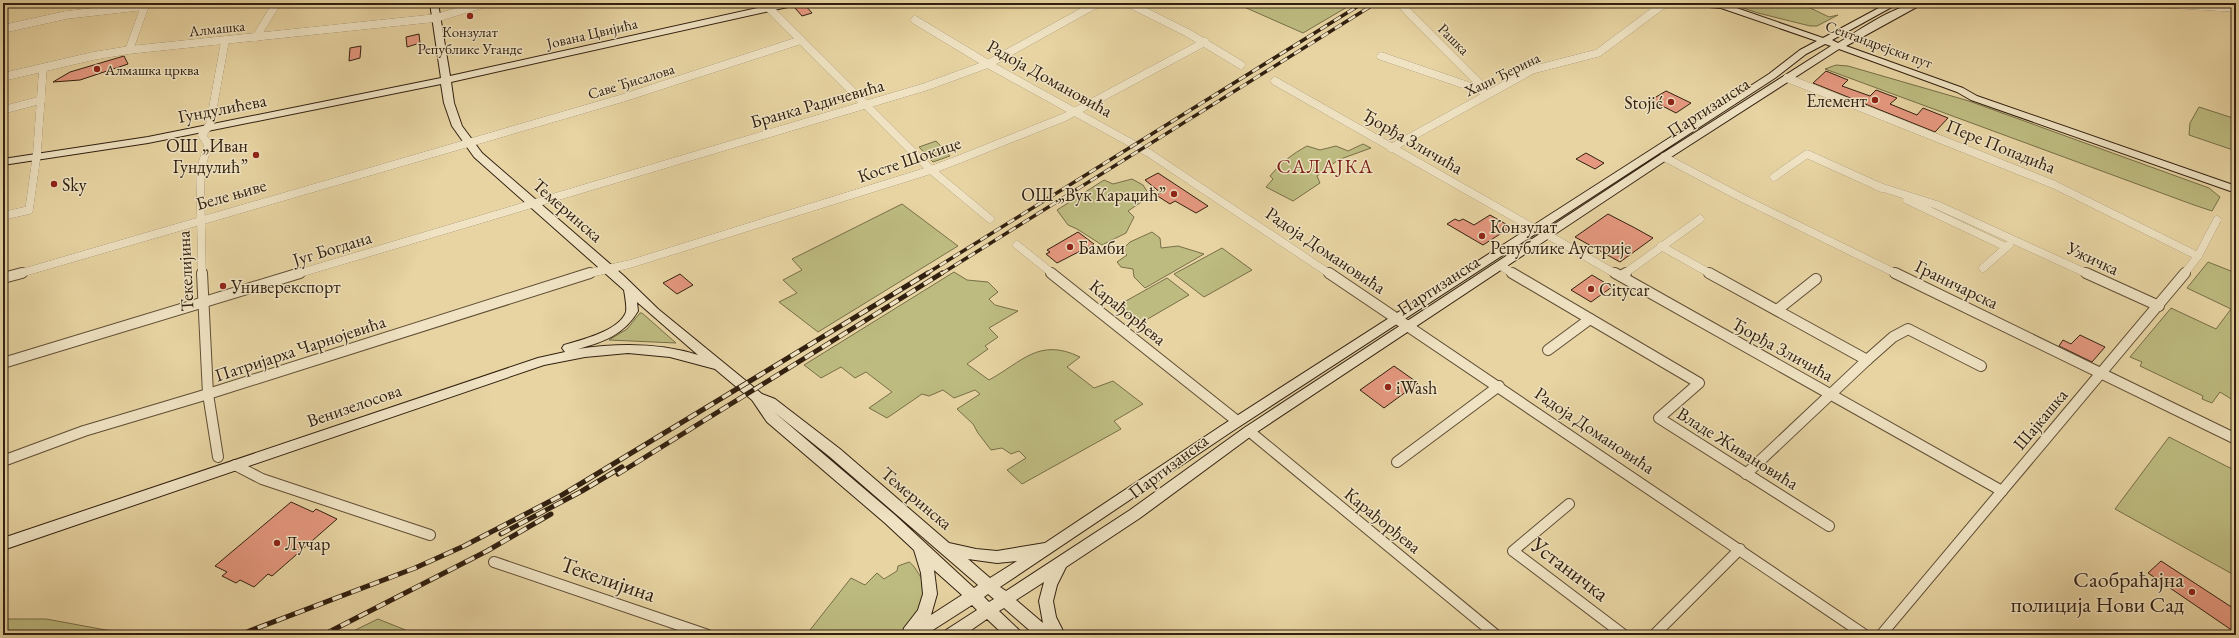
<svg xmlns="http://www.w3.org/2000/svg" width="2239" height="638" font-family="'EB Garamond',serif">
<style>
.green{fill:#bdbb80;stroke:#786e48}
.building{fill:#e5987f;stroke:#322010}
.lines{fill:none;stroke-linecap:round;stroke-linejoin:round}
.street-far1-casing{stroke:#5f4d34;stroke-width:8}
.street-casing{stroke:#5f4d34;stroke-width:12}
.secondary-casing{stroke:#322010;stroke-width:2}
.street-far1{stroke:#efe3c3;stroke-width:8}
.street{stroke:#efe3c3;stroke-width:10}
.secondary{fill:#efe3c3;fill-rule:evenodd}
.rail-far1-casing{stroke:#322010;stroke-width:3.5}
.rail-casing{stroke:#322010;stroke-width:5}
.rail-far1{stroke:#efe3c3;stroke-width:2.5;stroke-dasharray:8;stroke-linecap:butt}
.rail{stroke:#efe3c3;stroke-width:3.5;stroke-dasharray:10;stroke-linecap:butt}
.poi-dot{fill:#8f2418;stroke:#efe3c3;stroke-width:1.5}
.labels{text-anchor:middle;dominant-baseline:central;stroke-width:3;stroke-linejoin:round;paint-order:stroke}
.far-street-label{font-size:15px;fill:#322010;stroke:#efe3c3}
.far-poi-label{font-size:15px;fill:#322010;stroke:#efe3c3}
.street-label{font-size:18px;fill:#322010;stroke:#efe3c3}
.poi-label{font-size:18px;fill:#322010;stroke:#efe3c3;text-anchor:start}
.quarter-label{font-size:20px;letter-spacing:1px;fill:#7a1f14;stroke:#efe3c3}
.near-street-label{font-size:22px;fill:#322010;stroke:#efe3c3}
.near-poi-label{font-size:22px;fill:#322010;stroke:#efe3c3;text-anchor:end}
</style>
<rect width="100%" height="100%" fill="#e7d4a2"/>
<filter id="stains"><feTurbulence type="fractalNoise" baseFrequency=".005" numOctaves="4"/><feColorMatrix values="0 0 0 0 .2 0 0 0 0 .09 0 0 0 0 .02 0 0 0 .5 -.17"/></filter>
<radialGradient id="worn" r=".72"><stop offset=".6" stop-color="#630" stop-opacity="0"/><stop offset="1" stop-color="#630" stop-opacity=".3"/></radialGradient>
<g class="green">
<polygon points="1235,3 1354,3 1303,33"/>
<polygon points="1728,3 1800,3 1829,17 1838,15 1817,26 1810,26 1758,13"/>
<polygon points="1836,65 1848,66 1969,101 2209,188 2220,197 2212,211 2194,205 1825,69"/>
<polygon points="2199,107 2236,119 2236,151 2189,135 2190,123"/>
<polygon points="936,141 950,156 933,162 919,147"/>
<path d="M1363 144 1371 148 1338 160 1317 176 1320 183 1293 201 1266 187 1273 179 1270 176C1281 163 1292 154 1307 146L1320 150 1336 146 1348 151Z"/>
<polygon points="1132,179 1143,185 1150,196 1128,211 1134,217 1126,233 1102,245 1077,229 1068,225 1057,210 1104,180 1113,184"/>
<polygon points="902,204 958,246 818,332 779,302 797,293 783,280 802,270 792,259"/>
<polygon points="1152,232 1160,238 1161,248 1178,246 1204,254 1145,288 1134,277 1133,269 1121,267 1117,262 1127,255 1122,250 1130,242"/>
<polygon points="1222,248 1252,270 1204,297 1174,274"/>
<polygon points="2208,262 2236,273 2236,402 2220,392 2212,403 2202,399 2203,396 2140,366 2142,362 2130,357 2171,308 2216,329 2231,309 2187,288"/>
<path d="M954 272 967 280 988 282 998 292 989 299 995 305 1018 311 989 328 998 337 985 346 988 349 967 364 989 380C1022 362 1039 337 1080 357L1067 367 1094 388 1113 381 1143 404 1114 421 1121 429 1022 484 1007 470 1026 458 1019 451 1011 454 1002 448 991 450 978 433 973 424 957 409 980 394 975 390 954 398 943 390 929 396 922 394 887 418 869 408 892 392 866 372 855 378 841 367 821 378 804 365Z"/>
<polygon points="1167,278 1189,295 1139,324 1117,306"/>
<polygon points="640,313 642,313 676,343 609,340 627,329"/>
<polygon points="2169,437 2236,471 2236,576 2115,509"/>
<path d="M909 562C913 564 916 570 919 574 935 600 919 615 901 635H806L851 578 865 585 877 573 884 579 897 571 898 566Z"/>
<polygon points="3,619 46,619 106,630 148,633 148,635 3,635"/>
<polygon points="378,619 418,635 345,635"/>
</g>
<g class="building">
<polygon points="805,5 812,13 802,16 795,8"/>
<polygon points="419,34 420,43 407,47 406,37"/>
<polygon points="361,46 360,58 349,61 350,48"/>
<polygon points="124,56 128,64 80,80 53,82 70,72"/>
<polygon points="1826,71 1848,80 1842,86 1870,96 1876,90 1897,98 1890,104 1917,115 1923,108 1948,118 1935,132 1813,83"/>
<polygon points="1666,91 1691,103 1676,113 1651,100"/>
<polygon points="1586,153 1604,163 1595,169 1576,159"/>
<polygon points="1158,173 1208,206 1196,213 1175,201 1170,204 1156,195 1161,193 1145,180"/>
<polygon points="1608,214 1635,228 1653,238 1620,262 1575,237"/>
<polygon points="1490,215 1511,227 1483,245 1447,224 1455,219 1459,221 1463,219 1474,225"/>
<polygon points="1078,232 1094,244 1057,263 1046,254 1050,252 1047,250"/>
<polygon points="680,274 693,285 677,294 663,283"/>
<polygon points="1592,275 1612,287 1591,302 1571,290"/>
<polygon points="2080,335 2105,347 2092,362 2059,346 2063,340 2071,344"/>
<polygon points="1394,366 1418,383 1384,408 1360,390"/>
<polygon points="291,502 313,512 316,509 337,519 272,576 268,574 254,587 240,580 236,583 222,576 227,572 215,566"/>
<polygon points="2161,561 2236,610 2236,633 2148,573"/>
</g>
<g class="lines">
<g class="street-far1-casing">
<g id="street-far1">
<polyline points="764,3 931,170 990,219"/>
<polyline points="1128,3 1188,33 1241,65"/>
<polyline points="1405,3 1403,6 1410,14 1489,93"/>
<polyline points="2150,3 2236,8"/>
<polyline points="915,20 988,64 1149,153 1330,274"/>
<polyline points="3,29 66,15 145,6"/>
<polyline points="256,37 277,3"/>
<polyline points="129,50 146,3"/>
<polyline points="1381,56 1486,92"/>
<polyline points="3,77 93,56 129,50 436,18 486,3"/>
<polyline points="1787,78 2055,185 2198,256"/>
<polyline points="1275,81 1535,229"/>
<polyline points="3,110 41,100"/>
<polyline points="1391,148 1532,70 1598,53 1665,3"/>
<polyline points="1664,157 1742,198 1897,274"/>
<polyline points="1774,177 1807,154 1882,188"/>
<polyline points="1877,186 1937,205 2088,274"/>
<polyline points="1907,200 2006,247"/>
<polyline points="3,216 29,210 37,153 43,68"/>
<polyline points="1548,235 1616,274"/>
<polyline points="1017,245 1053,274"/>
<polyline points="1661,246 1711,274"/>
<polyline points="1501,266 1514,274"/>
<polyline points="1983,268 2009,245"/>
<polyline points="18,274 623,98 801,40"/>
<polyline points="202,274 200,171 208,145 202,135 210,124 225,41"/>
<polyline points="297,274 925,87 988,64 1098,3"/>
<polyline points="586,274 630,264 931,170 960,159 1065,117 1205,42"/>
<polyline points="1624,274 1700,219"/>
<polyline points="2184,274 2198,256 2217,220"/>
</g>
</g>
<g class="street-casing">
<g id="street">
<polyline points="202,273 208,394 218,457"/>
<polyline points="1051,273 1237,421"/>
<polyline points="1329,273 1865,635"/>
<polyline points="1512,273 1699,383 1659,418 1829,526"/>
<polyline points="1615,273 2002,491"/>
<polyline points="1709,273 1867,360 1746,474"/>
<polyline points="1895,273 2236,439"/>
<polyline points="2086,273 2159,306"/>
<polyline points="1621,276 1626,273"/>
<polyline points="3,278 22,273"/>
<polyline points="1777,310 1816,279"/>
<polyline points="1548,350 1590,319"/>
<polyline points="1867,360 1893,337 1908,329 1981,366"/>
<polyline points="3,363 300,273"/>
<polyline points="1249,431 1496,635"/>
<polyline points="3,461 84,431 208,394 590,273"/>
<polyline points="1397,462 1499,386"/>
<polyline points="235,465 262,479 430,535"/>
<polyline points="1569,504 1513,551 1624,635"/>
<polyline points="494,562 708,635"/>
<polyline points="1654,635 1740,549"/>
<polyline points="1881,635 2185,273"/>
</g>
</g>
<g class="secondary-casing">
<g id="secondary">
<path d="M430 3H438L450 76 780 3H796L792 6 451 82 454 103 462 126 482 153 624 276 658 309 762 394 775 399 840 449 949 543 976 549 997 551 1045 543 1221 426 1769 74 1800 50 1817 41 1721 8 1697 6 1693 3 1725 4 1823 38 1888 3H1899L1832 40 1838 43C1862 29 1896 3 1924 3L1846 46 1963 88 1977 96 2236 186V193L1971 100 1957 92 1839 49 1668 159 1254 434 1140 518 1066 567 1057 585 1053 601 1056 617 1065 635H1035L1004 608 999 611 1019 630 1022 635H1004L987 619 964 635H943L946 630 977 610 972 605 925 635H902L904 628 918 610 923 594 921 573 914 550 885 523 767 422 752 400 715 369 670 357 628 353 585 357 544 365 3 550V538L538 358 565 352 562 348 564 345C581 340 619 331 626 312 627 306 625 296 624 290L474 157 452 126 444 103 441 84 148 143 3 165V159L148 137 441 78ZM1825 44 1831 46 1660 155 1244 428 1130 510 1006 591 1000 587 1231 432 1775 78 1806 54ZM637 302 698 355C660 343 618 343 578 349 603 342 624 335 638 311ZM774 412 830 457 978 585 974 588 895 515ZM968 559 997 563 1017 561 990 578ZM934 570 962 595 931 615 937 594ZM1044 582 1039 601 1043 623 1016 600ZM988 594 994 599 989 602 984 597Z"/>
<polygon points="2140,3 2154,3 2150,6"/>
</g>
</g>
<use href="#street-far1" class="street-far1"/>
<use href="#street" class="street"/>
<use href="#secondary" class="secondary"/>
<g class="rail-far1-casing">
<g id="rail-far1">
<polyline points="926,274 1363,3"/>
<polyline points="941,274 1376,3"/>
</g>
</g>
<g class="rail-casing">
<g id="rail">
<polyline points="618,474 942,273"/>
<polyline points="501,534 582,491 622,467"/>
<polyline points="239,635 415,568 464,546 562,495 928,273"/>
<polyline points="323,635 487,551 551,514"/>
</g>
</g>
<use href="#rail-far1" class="rail-far1"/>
<use href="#rail" class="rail"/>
</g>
<g class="poi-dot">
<circle cx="470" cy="16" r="4"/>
<circle cx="97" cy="69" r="4"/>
<circle cx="1875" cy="100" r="4"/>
<circle cx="1671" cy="102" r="4"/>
<circle cx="256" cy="155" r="4"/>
<circle cx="54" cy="184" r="4"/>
<circle cx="1174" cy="194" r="4"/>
<circle cx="1482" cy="236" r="4"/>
<circle cx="1070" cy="247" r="4"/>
<circle cx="223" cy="286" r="4"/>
<circle cx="1591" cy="289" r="4"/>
<circle cx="1388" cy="387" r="4"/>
<circle cx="277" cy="543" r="4"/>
<circle cx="2192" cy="592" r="4"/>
</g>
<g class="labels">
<g class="far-street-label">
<text transform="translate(217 28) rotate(-6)">Алмашка</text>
<text transform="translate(592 33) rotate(-13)">Јована Цвијића</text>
<text transform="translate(1454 39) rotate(45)">Рашка</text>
<text transform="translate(1879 44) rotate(20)">Сентандрејски пут</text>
<text transform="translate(1502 74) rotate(-26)">Хаџи Ђерина</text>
<text transform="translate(631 81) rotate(-17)">Саве Ђисалова</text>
</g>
<g class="far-poi-label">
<text x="470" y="31">Конзулат<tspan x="470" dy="17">Републике Уганде</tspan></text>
<text x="105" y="69" text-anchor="start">Алмашка црква</text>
</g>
<g class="street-label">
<text transform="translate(1050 78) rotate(29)">Радоја Домановића</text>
<text transform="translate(817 103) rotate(-16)">Бранка Радичевића</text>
<text transform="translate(1708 107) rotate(-33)">Партизанска</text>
<text transform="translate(222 108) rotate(-11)">Гундулићева</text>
<text transform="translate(1413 141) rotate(30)">Ђорђа Зличића</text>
<text transform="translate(2001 146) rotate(22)">Пере Попадића</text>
<text transform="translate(909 159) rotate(-19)">Косте Шокице</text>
<text transform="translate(231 194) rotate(-16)">Беле њиве</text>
<text transform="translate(568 210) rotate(41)">Темеринска</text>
<text transform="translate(332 248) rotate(-17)">Југ Богдана</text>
<text transform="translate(1326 250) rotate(34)">Радоја Домановића</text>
<text transform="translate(2093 258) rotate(25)">Ужичка</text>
<text transform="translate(185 271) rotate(-93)">Текелијина</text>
<text transform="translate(1957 284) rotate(26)">Граничарска</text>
<text transform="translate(1438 285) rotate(-33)">Партизанска</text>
<text transform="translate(1128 312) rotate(39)">Карађорђева</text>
<text transform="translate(300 348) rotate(-18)">Патријарха Чарнојевића</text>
<text transform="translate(1783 349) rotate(29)">Ђорђа Зличића</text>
<text transform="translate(354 405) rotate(-19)">Венизелосова</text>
<text transform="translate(2040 419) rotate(-50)">Шајкашка</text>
<text transform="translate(1595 430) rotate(34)">Радоја Домановића</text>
<text transform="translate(1738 448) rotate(32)">Владе Живановића</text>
<text transform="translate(1168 466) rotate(-37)">Партизанска</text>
<text transform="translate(917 498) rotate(40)">Темеринска</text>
<text transform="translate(1383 520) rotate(39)">Карађорђева</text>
</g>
<g class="poi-label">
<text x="1867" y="100" text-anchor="end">Елемент</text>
<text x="1663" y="102" text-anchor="end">Stojić</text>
<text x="248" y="145" text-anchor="end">ОШ „Иван<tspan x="248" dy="21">Гундулић”</tspan></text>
<text x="62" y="184">Sky</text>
<text x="1166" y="194" text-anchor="end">ОШ „Вук Караџић”</text>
<text x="1490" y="226">Конзулат<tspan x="1490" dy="21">Републике Аустрије</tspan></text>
<text x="1078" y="247">Бамби</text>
<text x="231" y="286">Универекспорт</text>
<text x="1599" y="289">Citycar</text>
<text x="1396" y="387">iWash</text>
<text x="285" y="543">Лучар</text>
</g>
<g class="quarter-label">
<text x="1325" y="166">САЛАЈКА</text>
</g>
<g class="near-street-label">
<text transform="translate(1570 569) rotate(37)">Устаничка</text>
<text transform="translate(608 579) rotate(19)">Текелијина</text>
</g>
<g class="near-poi-label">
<text x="2184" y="579">Саобраћајна<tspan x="2184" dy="25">полиција Нови Сад</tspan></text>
</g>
</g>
<rect width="2239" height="638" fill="none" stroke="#e7d4a2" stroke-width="16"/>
<rect x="4" y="4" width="2231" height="630" fill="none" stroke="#322010" stroke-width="2"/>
<rect x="8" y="8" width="2223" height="622" fill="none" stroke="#322010"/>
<rect width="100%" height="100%" filter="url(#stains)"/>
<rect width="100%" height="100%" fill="url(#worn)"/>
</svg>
